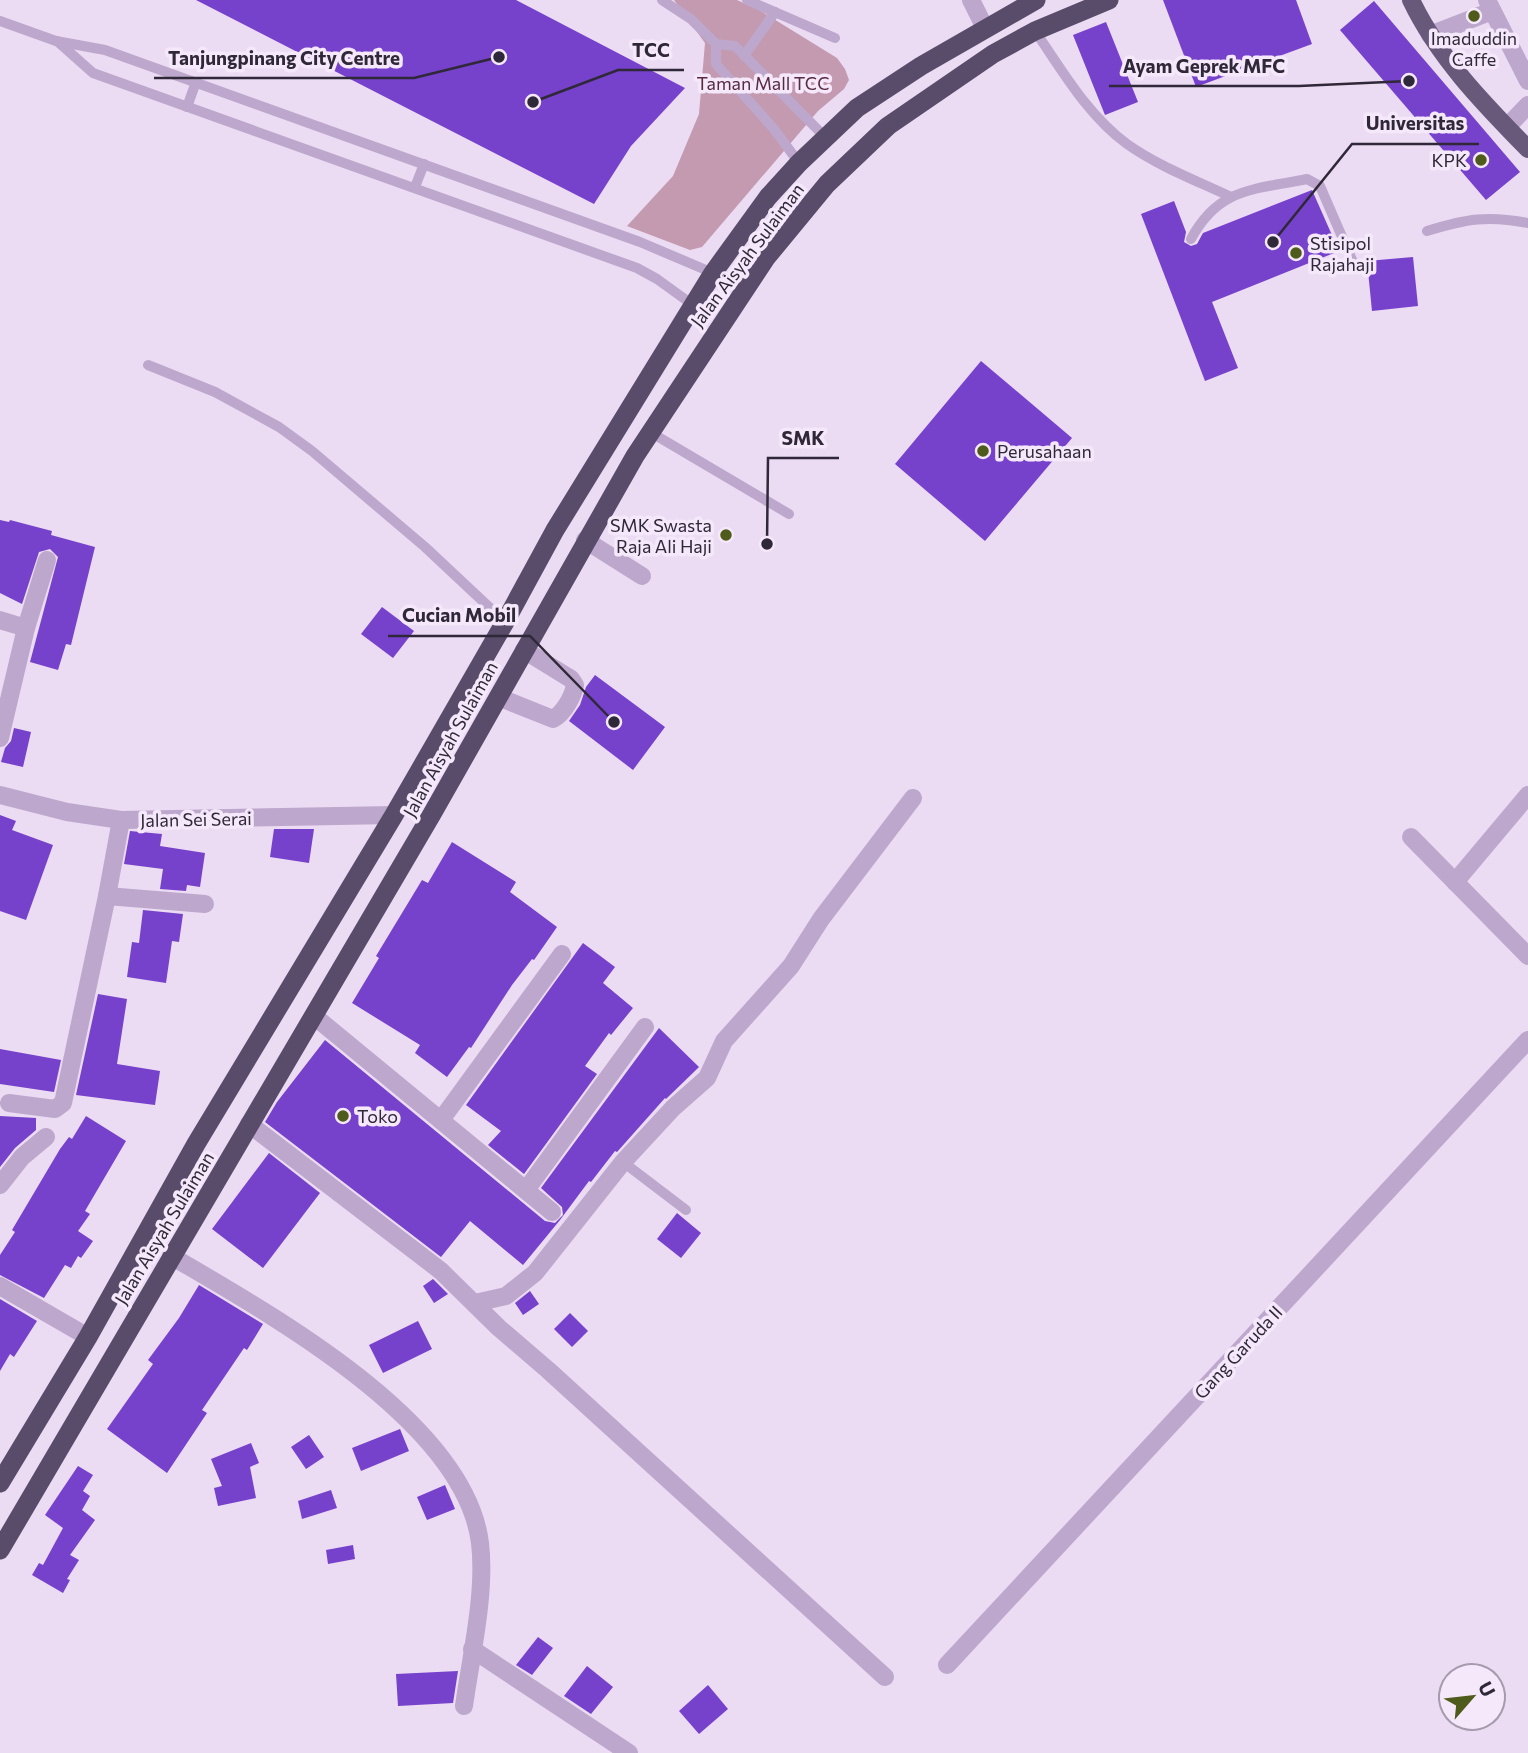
<svg xmlns="http://www.w3.org/2000/svg" width="1528" height="1753" font-family="Commissioner,sans-serif">
<style>
.green{fill:#c39aaf}
.building{fill:#7641cb}
.lines{fill:none;stroke-linecap:round;stroke-linejoin:round}
.service{stroke:#bda7cc;stroke-width:10}
.minor{stroke:#bda7cc;stroke-width:18}
.primary{stroke:#68587a;stroke-width:18}
.trunk{stroke:#594b6a;stroke-width:19}
.poi-dot{fill:#4e5b1b;stroke:#f4e8fa;stroke-width:2.5}
.labels{text-anchor:middle;dominant-baseline:central;stroke-width:7;stroke-linejoin:round;paint-order:stroke}
.poi-label{font-size:18px;fill:#2f2838;stroke:#f4e8fa;text-anchor:start}
.park-label{font-size:18px;fill:#572a40;stroke:#f4e8fa}
.street-label{font-size:18px;fill:#2f2838;stroke:#f4e8fa}
.leader{fill:none;stroke:#2f2838;stroke-width:2.5}
.callout-dot{fill:#2f2838;stroke:#f4e8fa;stroke-width:2.5}
.callout-label{font-size:19px;text-anchor:middle;font-weight:bold;fill:#2f2838;stroke:#f4e8fa;stroke-width:7;stroke-linejoin:round;paint-order:stroke}
</style>
<rect width="100%" height="100%" fill="#ebdbf3"/>
<polygon class="green" points="674,0 737,0 759,10 837,58 845,69 849,80 844,89 818,111 702,247 690,250 627,226 673,176 699,114 705,43"/>
<g class="building">
<polygon points="196,0 516,0 685,88 631,146 594,204"/>
<polygon points="1163,0 1296,0 1312,44 1196,87"/>
<polygon points="1374,1 1520,172 1486,200 1340,30"/>
<polygon points="1106,22 1138,102 1105,115 1073,35"/>
<polygon points="1312,190 1339,251 1212,302 1238,368 1205,381 1141,214 1174,201 1186,232 1184,242 1191,246 1197,244 1203,233"/>
<polygon points="1413,257 1418,306 1372,311 1367,261"/>
<polygon points="981,361 1072,438 985,541 895,464"/>
<polygon points="0,520 9,522 10,520 52,531 51,535 95,547 71,645 66,644 58,670 30,662 58,557 50,549 39,552 22,604 0,593"/>
<polygon points="382,607 414,631 393,658 361,634"/>
<polygon points="595,675 665,727 633,770 569,721 580,705 586,687"/>
<polygon points="14,728 31,732 23,767 1,762 5,748 11,741"/>
<polygon points="0,815 16,821 12,830 53,845 26,920 0,911"/>
<polygon points="274,829 314,829 309,863 270,857"/>
<polygon points="130,831 162,834 160,846 205,853 200,887 187,885 186,891 160,889 163,869 124,864"/>
<polygon points="452,842 516,882 510,892 557,927 534,960 532,959 512,985 471,1048 469,1047 447,1077 415,1053 420,1045 352,1003 379,958 376,956 422,880 428,883"/>
<polygon points="143,910 183,914 179,942 172,941 166,983 127,977 132,942 139,943"/>
<polygon points="583,943 615,967 603,983 633,1008 611,1035 609,1033 585,1066 597,1074 524,1174 488,1145 501,1131 466,1105"/>
<polygon points="98,994 127,999 117,1064 160,1071 155,1105 76,1095"/>
<polygon points="659,1028 699,1067 666,1099 665,1098 617,1152 615,1151 591,1182 589,1181 560,1220 523,1265 470,1221 441,1257 265,1122 277,1102 325,1040 545,1221 555,1223 563,1215 562,1207 541,1188"/>
<polygon points="0,1049 61,1060 54,1092 0,1084"/>
<polygon points="0,1116 36,1118 36,1130 15,1148 0,1167"/>
<polygon points="86,1116 126,1141 85,1211 90,1214 78,1231 93,1241 81,1258 78,1256 71,1268 65,1265 44,1298 0,1275 0,1255 15,1232 12,1230 60,1149 69,1137 72,1139"/>
<polygon points="269,1153 320,1193 263,1268 212,1229"/>
<polygon points="677,1213 701,1233 681,1258 657,1239"/>
<polygon points="433,1279 448,1294 434,1303 423,1286"/>
<polygon points="199,1285 263,1324 247,1350 244,1348 202,1410 207,1413 167,1473 107,1429 153,1364 148,1360 179,1318"/>
<polygon points="530,1291 539,1304 523,1315 515,1303"/>
<polygon points="0,1299 37,1321 14,1357 10,1354 0,1371"/>
<polygon points="570,1313 588,1331 572,1347 554,1329"/>
<polygon points="418,1321 432,1349 383,1373 369,1345"/>
<polygon points="400,1429 409,1451 361,1471 352,1448"/>
<polygon points="309,1435 324,1457 306,1469 291,1447"/>
<polygon points="251,1443 259,1463 250,1467 256,1498 218,1506 214,1488 222,1486 211,1459"/>
<polygon points="78,1466 93,1475 83,1491 90,1496 82,1510 95,1520 70,1555 79,1560 67,1579 70,1580 63,1593 32,1575 39,1563 43,1565 63,1528 45,1515"/>
<polygon points="445,1485 455,1509 427,1520 417,1497"/>
<polygon points="331,1490 337,1508 302,1519 298,1501"/>
<polygon points="353,1545 355,1559 328,1564 326,1550"/>
<polygon points="538,1637 553,1648 532,1675 516,1665"/>
<polygon points="587,1666 613,1687 591,1714 564,1696"/>
<polygon points="458,1671 453,1703 398,1706 396,1674"/>
<polygon points="708,1685 728,1709 699,1734 679,1711"/>
</g>
<g class="lines">
<g class="service">
<polyline points="662,0 691,19 716,44 735,46 825,137"/>
<polyline points="747,0 835,38"/>
<polyline points="0,21 56,41 105,50 640,242 713,273"/>
<path d="M1035 31C1062 70 1088 116 1127 144 1158 166 1195 180 1229 196"/>
<polyline points="57,41 93,73 637,268 657,279 693,305"/>
<polyline points="716,44 716,64 774,129 799,163"/>
<polyline points="744,56 775,12"/>
<polyline points="187,107 196,82"/>
<polyline points="415,187 424,164"/>
<path d="M1427 231C1466 219 1488 215 1528 223"/>
<path d="M1191 239C1219 187 1254 190 1307 179L1320 186 1353 262"/>
<polyline points="148,365 215,392 279,427 312,451 425,547 505,622"/>
<polyline points="650,432 789,514"/>
<polyline points="623,1162 686,1210"/>
</g>
<g class="minor">
<polyline points="971,0 985,28"/>
<polyline points="1487,0 1528,81"/>
<polyline points="1430,35 1492,11"/>
<polyline points="1507,127 1528,105"/>
<polyline points="585,540 642,576"/>
<polyline points="0,620 26,628 0,738"/>
<polyline points="26,628 47,560"/>
<path d="M498 697 553 719C563 714 573 697 575 685L571 679 524 650"/>
<polyline points="0,795 67,812 121,820 394,815"/>
<polyline points="1411,837 1528,956"/>
<polyline points="1455,882 1528,795"/>
<polyline points="107,896 205,904"/>
<polyline points="314,1016 552,1212"/>
<polyline points="9,1103 55,1109 63,1103 107,896 121,820"/>
<polyline points="441,1120 562,954"/>
<polyline points="249,1124 441,1271 499,1328 548,1370 885,1677"/>
<polyline points="0,1185 22,1157 46,1137"/>
<polyline points="526,1190 645,1027"/>
<path d="M171 1256C268 1313 465 1421 480 1543 486 1593 471 1656 464 1706"/>
<polyline points="0,1286 88,1337"/>
<polyline points="475,1303 506,1296 535,1273 623,1162 673,1108 707,1078 724,1041 791,966 821,919 913,798"/>
<polyline points="472,1649 629,1753"/>
<polyline points="947,1665 1528,1040"/>
</g>
<path class="primary" d="M1411 0C1438 57 1484 104 1528 149"/>
<g class="trunk">
<polyline points="0,1483 88,1337 196,1144 394,815 505,622 555,530 713,273 768,197 799,163 857,108 921,66 1036,0"/>
<polyline points="0,1550 432,814 635,456 766,258 827,184 888,126 993,54 1035,31 1109,0"/>
</g>
</g>
<g class="poi-dot">
<circle cx="1474" cy="16" r="7"/>
<circle cx="1481" cy="160" r="7"/>
<circle cx="1296" cy="253" r="7"/>
<circle cx="983" cy="451" r="7"/>
<circle cx="726" cy="535" r="7"/>
<circle cx="343" cy="1116" r="7"/>
</g>
<g class="labels">
<g class="poi-label">
<text x="1474" y="38" text-anchor="middle">Imaduddin<tspan x="1474" dy="21">Caffe</tspan></text>
<text x="1467" y="160" text-anchor="end">KPK</text>
<text x="1310" y="243">Stisipol<tspan x="1310" dy="21">Rajahaji</tspan></text>
<text x="997" y="451">Perusahaan</text>
<text x="712" y="525" text-anchor="end">SMK Swasta<tspan x="712" dy="21">Raja Ali Haji</tspan></text>
<text x="357" y="1116">Toko</text>
</g>
<g class="park-label">
<text x="763" y="83">Taman Mall TCC</text>
</g>
<g class="street-label">
<text transform="translate(747 255) rotate(-53)">Jalan Aisyah Sulaiman</text>
<text transform="translate(450 739) rotate(-61)">Jalan Aisyah Sulaiman</text>
<text transform="translate(196 819) rotate(-1)">Jalan Sei Serai</text>
<text transform="translate(164 1228) rotate(-59)">Jalan Aisyah Sulaiman</text>
<text transform="translate(1238 1352) rotate(-47)">Gang Garuda II</text>
</g>
</g>
<path class="leader" d="M533 102L618 70H684M499 57L414 78H154M1409 81L1299 86H1109M1273 242L1352 144H1479M767 544L768 458H839M614 722L530 636H388"/>
<g class="callout-dot">
<circle cx="533" cy="102" r="7"/>
<circle cx="499" cy="57" r="7"/>
<circle cx="1409" cy="81" r="7"/>
<circle cx="1273" cy="242" r="7"/>
<circle cx="767" cy="544" r="7"/>
<circle cx="614" cy="722" r="7"/>
</g>
<g class="callout-label">
<text x="651" y="57">TCC</text>
<text x="284" y="65">Tanjungpinang City Centre</text>
<text x="1204" y="73">Ayam Geprek MFC</text>
<text x="1415" y="130">Universitas</text>
<text x="803" y="445">SMK</text>
<text x="459" y="622">Cucian Mobil</text>
</g>
<g transform="translate(1472 1697) rotate(62)"><circle r="33" fill="#f4e8fa" stroke="#a59bac" stroke-width="2"/>
<path d="M0-5L12 26L0 18L-12 26Z" fill="#4e5b1b"/>
<text y="-10" font-size="19" font-weight="bold" text-anchor="middle" fill="#2f2838">U</text>
</g>
</svg>
